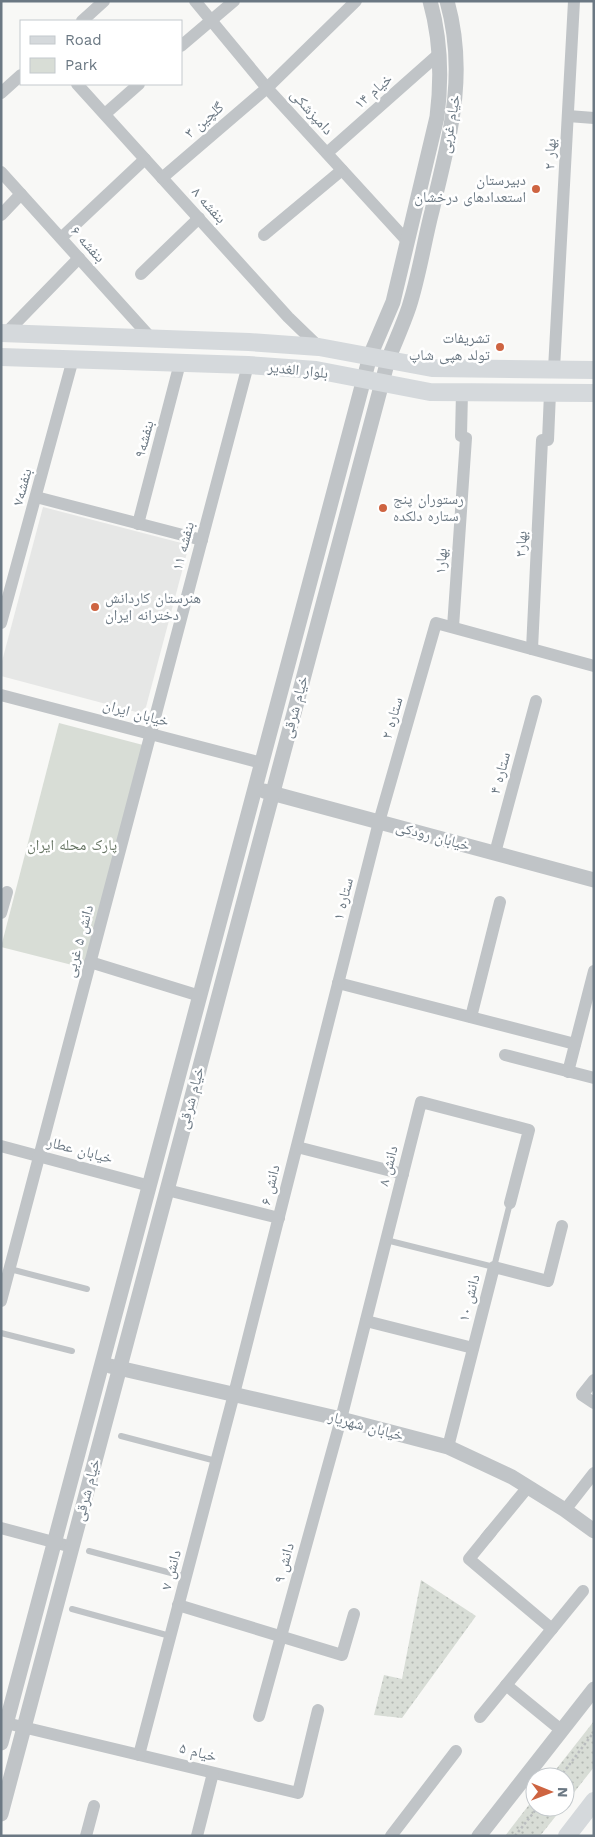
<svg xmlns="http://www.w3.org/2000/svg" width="595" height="1837" font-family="'Work Sans','Noto Naskh Arabic',sans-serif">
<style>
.built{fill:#e6e7e6}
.grass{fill:url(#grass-dots)}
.park{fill:#d8ddd6}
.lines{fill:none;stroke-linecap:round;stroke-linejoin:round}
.path{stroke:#babdbf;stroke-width:2.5;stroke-dasharray:2.5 2.5;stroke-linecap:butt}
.service{stroke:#c0c4c7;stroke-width:6}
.minor{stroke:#c0c4c7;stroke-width:12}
.tertiary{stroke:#c0c4c7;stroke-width:15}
.secondary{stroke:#d5d9dc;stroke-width:18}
.poi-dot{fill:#ce6441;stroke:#fff;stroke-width:2}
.labels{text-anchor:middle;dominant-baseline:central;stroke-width:5;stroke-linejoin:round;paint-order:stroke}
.street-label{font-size:15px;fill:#6b7883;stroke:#fff}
.poi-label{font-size:15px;fill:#6b7883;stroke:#fff;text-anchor:end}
.park-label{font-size:15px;fill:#687665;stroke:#fff}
</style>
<defs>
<pattern id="grass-dots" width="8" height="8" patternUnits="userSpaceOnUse" patternTransform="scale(1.25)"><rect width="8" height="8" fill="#d8ddd6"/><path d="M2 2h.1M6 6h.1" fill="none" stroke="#b3b8b3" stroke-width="1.8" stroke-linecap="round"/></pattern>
</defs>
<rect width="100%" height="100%" fill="#f8f8f6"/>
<polygon class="built" points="43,507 189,545 146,707 140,713 1,676 1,665"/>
<g class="grass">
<polygon points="421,1580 476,1616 402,1718 374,1715 384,1675 402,1679"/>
<polygon points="594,1721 594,1767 565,1804 565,1777 550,1777"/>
<polygon points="535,1797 535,1807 563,1807 540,1836 505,1836"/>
</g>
<polygon class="park" points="59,723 143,745 84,968 1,947"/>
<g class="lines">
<g class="path">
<polyline points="560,1777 594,1732"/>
<polyline points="515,1836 538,1807"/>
</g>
<g class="service">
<polyline points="386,1240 494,1267 510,1203"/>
<polyline points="10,1269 87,1289"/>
<polyline points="1,1333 72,1351"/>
<polyline points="121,1436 216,1461"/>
<polyline points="89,1551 186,1577"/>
<polyline points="72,1609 170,1636"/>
</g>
<g class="minor">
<polyline points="195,1 267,88 408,242"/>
<polyline points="82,21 104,1"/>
<polyline points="181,46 234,1"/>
<polyline points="77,84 288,317 319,347"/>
<polyline points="1,93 21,75"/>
<polyline points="105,114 139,84"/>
<polyline points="568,116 594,118"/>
<polyline points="327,153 440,53"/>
<polyline points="1,172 151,338"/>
<polyline points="162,178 267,88 356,1"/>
<polyline points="1,215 21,194"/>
<polyline points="264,235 342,170"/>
<polyline points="61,238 145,159"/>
<polyline points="141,274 199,218"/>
<polyline points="6,333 79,258"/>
<polyline points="554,369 574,1"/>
<polyline points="36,497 202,540"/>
<polyline points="138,524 180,363"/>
<polyline points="1,623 73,359"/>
<polyline points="453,627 466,438 461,436 462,392"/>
<polyline points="532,649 542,440 548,440 550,393"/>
<polyline points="1,695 262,763"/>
<polyline points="495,853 536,701"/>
<polyline points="1,913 7,892"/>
<polyline points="90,962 200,996"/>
<polyline points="338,983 575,1044"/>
<polyline points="471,1017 500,902"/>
<polyline points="505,1055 594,1078"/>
<polyline points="568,1072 594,971"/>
<polyline points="1,1146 150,1186"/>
<polyline points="297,1147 403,1174"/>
<polyline points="167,1190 279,1218"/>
<polyline points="1,1301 248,365"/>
<polyline points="366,1321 473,1348"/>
<polyline points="594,1380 582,1395 594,1403"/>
<polyline points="448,1447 494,1267 548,1281 562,1226"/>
<polyline points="565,1510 594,1473"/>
<polyline points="1,1528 72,1547"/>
<polyline points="491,1532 469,1559 552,1629"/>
<polyline points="486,1538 528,1487"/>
<polyline points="178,1605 342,1655 354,1614"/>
<polyline points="506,1685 561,1730"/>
<polyline points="259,1716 341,1419 421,1102 529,1130 510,1203"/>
<polyline points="480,1717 583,1591"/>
<polyline points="6,1723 298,1793 318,1710"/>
<polyline points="139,1755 234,1394 379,822 436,623 594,666"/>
<polyline points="86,1836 94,1806"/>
<polyline points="197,1836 213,1773"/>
<polyline points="391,1836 456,1751"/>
</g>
<g class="tertiary">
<polyline points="264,791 594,880"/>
<polyline points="110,1366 341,1419 448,1447 512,1477 565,1510 594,1531"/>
<path d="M1 1743 370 356 393 302 437 117C442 77 441 40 430 1"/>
<path d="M1 1814 388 360C395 342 403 325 409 307 419 276 424 242 432 211 449 138 468 76 447 1"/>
<polyline points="479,1836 594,1689"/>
</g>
<g class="secondary">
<polyline points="1,333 249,342 319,347 432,368 594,370"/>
<polyline points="1,357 248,365 316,370 430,392 594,393"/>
<polyline points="567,1836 594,1801"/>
</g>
</g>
<g class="poi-dot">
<circle cx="536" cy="189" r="5"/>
<circle cx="500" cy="347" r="5"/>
<circle cx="383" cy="508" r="5"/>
<circle cx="95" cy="607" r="5"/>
</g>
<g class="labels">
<g class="street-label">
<text transform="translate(373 91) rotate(-41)">خیام ۱۴</text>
<text transform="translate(312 112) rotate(48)">دامپزشکی</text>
<text transform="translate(204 120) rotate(-41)">گلچین ۳</text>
<text transform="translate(450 124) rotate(-80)">خیام غربی</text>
<text transform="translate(550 154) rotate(-87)">بهار ۲</text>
<text transform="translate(209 205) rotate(48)">بنفشه ۸</text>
<text transform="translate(88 244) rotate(48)">بنفشه ۶</text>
<text transform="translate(298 370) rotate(6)">بلوار الغدیر</text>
<text transform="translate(144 439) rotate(-75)">بنفشه۹</text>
<text transform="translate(22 487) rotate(-75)">بنفشه۷</text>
<text transform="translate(521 544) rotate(-87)">بهار۳</text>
<text transform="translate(183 546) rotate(-75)">بنفشه ۱۱</text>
<text transform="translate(441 561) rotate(-86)">بهار۱</text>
<text transform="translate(295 707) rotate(-75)">خیام شرقی</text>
<text transform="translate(136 713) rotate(15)">خیابان ایران</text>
<text transform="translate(392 718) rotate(-74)">ستاره ۲</text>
<text transform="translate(500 773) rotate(-75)">ستاره ۴</text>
<text transform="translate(433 836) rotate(15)">خیابان رودکی</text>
<text transform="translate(343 899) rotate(-76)">ستاره ۱</text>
<text transform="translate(79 941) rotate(-75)">دانش ۵ غربی</text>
<text transform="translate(191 1098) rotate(-75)">خیام شرقی</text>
<text transform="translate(80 1150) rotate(15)">خیابان عطار</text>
<text transform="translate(388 1166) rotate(-76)">دانش ۸</text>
<text transform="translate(270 1185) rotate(-76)">دانش ۶</text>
<text transform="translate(469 1298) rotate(-76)">دانش ۱۰</text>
<text transform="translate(366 1426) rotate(15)">خیابان شهریار</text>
<text transform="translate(87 1490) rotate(-75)">خیام شرقی</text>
<text transform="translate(284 1563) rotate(-75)">دانش ۹</text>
<text transform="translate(171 1570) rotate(-75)">دانش ۷</text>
<text transform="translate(198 1752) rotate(14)">خیام ۵</text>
</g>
<g class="poi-label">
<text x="526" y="180">دبیرستان<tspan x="526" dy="17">استعدادهای درخشان</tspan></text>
<text x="490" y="338">تشریفات<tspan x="490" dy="17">تولد هپی شاپ</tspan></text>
<text x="393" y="499" text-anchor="start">رستوران پنج<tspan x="393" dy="17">ستاره دلکده</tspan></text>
<text x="105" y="598" text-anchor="start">هنرستان کاردانش<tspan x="105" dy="17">دخترانه ایران</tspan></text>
</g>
<g class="park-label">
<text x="72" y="845">پارک محله ایران</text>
</g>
</g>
<rect width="595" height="1837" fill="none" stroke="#6b7883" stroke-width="5"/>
<rect x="20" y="20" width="162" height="65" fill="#ffffff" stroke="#c4c9cd"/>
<rect x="30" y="36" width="25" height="8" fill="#d5d9dc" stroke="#c4c9cd"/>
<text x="65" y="45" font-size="15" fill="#6b7883">Road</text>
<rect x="30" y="58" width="25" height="15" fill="#d8ddd6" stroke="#c4c9cd"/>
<text x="65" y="70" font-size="15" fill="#6b7883">Park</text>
<g transform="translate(550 1792) rotate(91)"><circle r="24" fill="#ffffff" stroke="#c4c9cd"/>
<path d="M0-4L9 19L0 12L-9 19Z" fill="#ce6441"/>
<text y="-8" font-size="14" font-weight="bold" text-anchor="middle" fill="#6b7883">N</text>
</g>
</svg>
